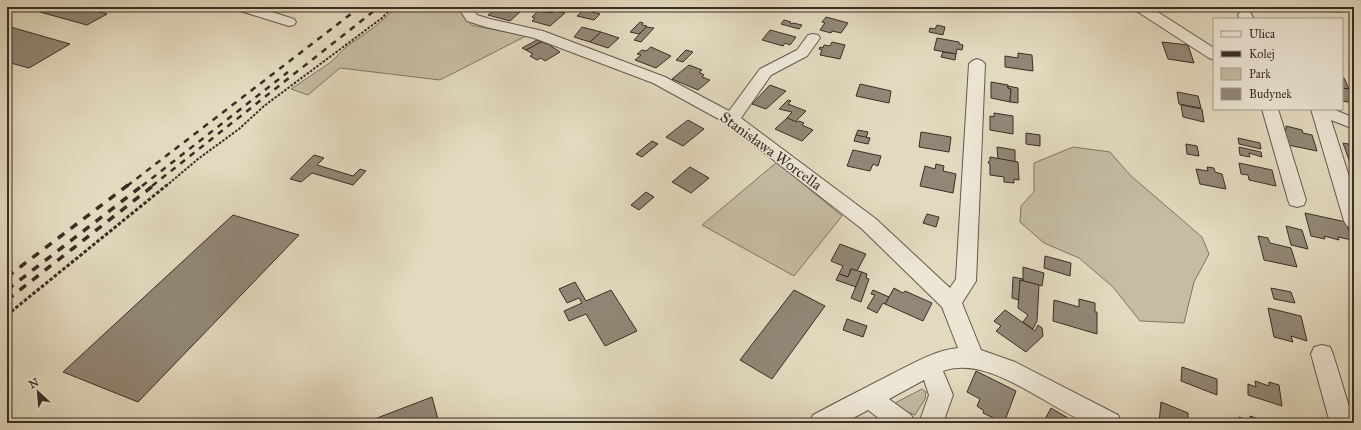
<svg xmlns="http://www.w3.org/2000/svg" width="1361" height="430" font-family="'IM FELL Great Primer',serif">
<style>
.green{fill:#c5bca4;stroke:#7f7566}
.building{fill:#918776;stroke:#392e27}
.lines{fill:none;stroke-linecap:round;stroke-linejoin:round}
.minor-casing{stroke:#63594d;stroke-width:2}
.path-far1{stroke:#392e27;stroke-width:2;stroke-dasharray:2.5 1.5;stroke-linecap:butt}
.path{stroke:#392e27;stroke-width:3;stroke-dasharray:3.5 2;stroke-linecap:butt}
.minor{fill:#ece6d5;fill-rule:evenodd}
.rail-far1{stroke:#392e27;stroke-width:2.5;stroke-dasharray:6 6;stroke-linecap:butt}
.rail{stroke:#392e27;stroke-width:3.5;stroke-dasharray:8 8;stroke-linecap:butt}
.labels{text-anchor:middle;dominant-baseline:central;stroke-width:3;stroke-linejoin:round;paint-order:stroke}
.street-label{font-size:15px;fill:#392e27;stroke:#ece6d5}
</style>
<rect width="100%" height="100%" fill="#e2d9be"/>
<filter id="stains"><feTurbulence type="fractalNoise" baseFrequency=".005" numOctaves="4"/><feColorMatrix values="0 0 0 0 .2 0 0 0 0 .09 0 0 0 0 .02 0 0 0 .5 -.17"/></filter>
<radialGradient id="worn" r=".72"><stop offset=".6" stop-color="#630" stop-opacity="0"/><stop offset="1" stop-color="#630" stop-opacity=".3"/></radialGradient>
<g class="green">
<polygon points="397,7 462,7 471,25 526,36 440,80 340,68 308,95 291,89 331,62 346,47 376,26"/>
<polygon points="1275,7 1337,7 1340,12 1317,11 1300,7 1288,10"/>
<polygon points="1073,147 1110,152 1130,175 1202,237 1209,254 1194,282 1184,323 1140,321 1113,287 1079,258 1044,243 1020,222 1021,206 1034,192 1034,163"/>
<polygon points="777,162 842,216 794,276 702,225"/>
<polygon points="922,389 926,392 925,399 915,415 899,409 895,403"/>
</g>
<g class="building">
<polygon points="49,7 81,7 107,14 87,25 40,12"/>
<polygon points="494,7 510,7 513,8 511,10 520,12 510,21 488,15 497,8"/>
<polygon points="554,7 570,7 568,9 570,9 568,11"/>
<polygon points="1244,7 1257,7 1260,11 1246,10"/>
<polygon points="584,10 600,14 594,20 577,16"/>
<polygon points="538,11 553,13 555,11 565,13 550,26 532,21 535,18 532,17"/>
<polygon points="826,17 848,23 841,33 832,31 831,33 820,30 825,23 822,22"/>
<polygon points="784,20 791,22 790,23 792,24 793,23 802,25 799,29 781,24"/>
<polygon points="640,22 643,23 642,25 647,26 639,34 630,32"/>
<polygon points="937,25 945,27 943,35 929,32 930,28 935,29"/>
<polygon points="7,26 70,44 29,68 7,62"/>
<polygon points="582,27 601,32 590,42 574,37"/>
<polygon points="646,27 654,28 641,42 634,40"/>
<polygon points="770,30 796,37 790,45 785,43 783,46 762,40"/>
<polygon points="601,32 619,38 608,48 590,42"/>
<polygon points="937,38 959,42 959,44 963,45 962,50 957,49 956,54 934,50"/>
<polygon points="537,40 541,42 526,50 522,48"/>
<polygon points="541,42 548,44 560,52 545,61 541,58 537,60 530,56 533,54 526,50"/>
<polygon points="832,42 845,45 840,59 820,55 822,50 819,49 820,47 823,48 824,45 830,46"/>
<polygon points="1162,42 1188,45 1194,63 1168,59"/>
<polygon points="651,47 671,56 656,68 635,60 641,55 637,54 642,50 646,51"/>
<polygon points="686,50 693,52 683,62 676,60"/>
<polygon points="943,52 956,54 955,60 941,57"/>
<polygon points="1018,53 1032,55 1033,71 1005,67 1005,56 1018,58"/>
<polygon points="689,65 702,70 699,72 704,75 702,77 710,80 698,90 672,79"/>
<polygon points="1342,78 1344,78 1349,89 1342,88"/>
<polygon points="991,82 1008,85 1008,88 1011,89 1010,102 991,98"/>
<polygon points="860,84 891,91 889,103 856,96"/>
<polygon points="770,85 786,91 766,109 752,104"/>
<polygon points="1008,86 1018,88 1018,103 1010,102 1011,89 1008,88"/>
<polygon points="1342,88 1349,89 1354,99 1354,103 1342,101"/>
<polygon points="1177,92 1198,96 1201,108 1179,104"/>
<polygon points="788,100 791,101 788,104 806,111 795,122 787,118 792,112 779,109"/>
<polygon points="1181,105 1202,109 1204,122 1183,117"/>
<polygon points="994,113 1013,116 1013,134 990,130 990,116 994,117"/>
<polygon points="787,118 797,122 799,121 804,123 802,125 813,130 802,141 775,129"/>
<polygon points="688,120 704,129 683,146 666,137"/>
<polygon points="1286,126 1302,130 1303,133 1312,135 1317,151 1288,145 1284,129 1286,130"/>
<polygon points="858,130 868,132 866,138 856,135"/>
<polygon points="921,132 951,137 949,152 919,147"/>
<polygon points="1026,133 1040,135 1040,146 1026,144"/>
<polygon points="856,135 870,138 868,144 854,141"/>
<polygon points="1238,138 1260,143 1261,149 1239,144"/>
<polygon points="652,141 658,144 642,157 636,154"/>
<polygon points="1343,143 1354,145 1354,158 1348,157"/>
<polygon points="1186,144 1197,146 1199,156 1187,154"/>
<polygon points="997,147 1015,150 1015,162 998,159"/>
<polygon points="1239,147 1261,152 1262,157 1249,153 1250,157 1240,155"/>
<polygon points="853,150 881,156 878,166 873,164 870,171 847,166"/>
<polygon points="314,155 324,158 317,165 353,176 360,169 366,171 353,185 312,173 301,182 290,179"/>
<polygon points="990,157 1018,162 1019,180 1014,179 1014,183 1004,182 1004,177 990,175 990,165 988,162 990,161"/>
<polygon points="1348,157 1354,158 1354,173 1353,172"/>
<polygon points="1239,163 1272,170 1276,186 1249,180 1248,175 1241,174"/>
<polygon points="936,164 944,166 943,171 956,174 953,193 920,186 925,166 935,169"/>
<polygon points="690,167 709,178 691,193 672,182"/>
<polygon points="1207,167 1214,168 1215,172 1222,174 1226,189 1200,184 1196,169 1208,171"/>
<polygon points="646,192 654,197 639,210 631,205"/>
<polygon points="1305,213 1346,222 1352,240 1338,237 1339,240 1324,236 1325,239 1311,236"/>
<polygon points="927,214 939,217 936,227 923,223"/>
<polygon points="233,215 299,235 138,402 63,372"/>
<polygon points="1286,226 1302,230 1308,249 1291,245"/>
<polygon points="1258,236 1268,238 1270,243 1291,248 1297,267 1264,260"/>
<polygon points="840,244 866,254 857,271 851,269 848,277 839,274 843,266 831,261"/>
<polygon points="1045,256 1071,263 1070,276 1044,268"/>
<polygon points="1023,267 1044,273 1042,286 1023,281"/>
<polygon points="851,269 862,272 856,287 836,280 839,274 848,277"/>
<polygon points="862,272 867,274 866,278 869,279 861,302 851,298"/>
<polygon points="1013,277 1023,279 1023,281 1020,280 1019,300 1012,298"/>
<polygon points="1020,280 1039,285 1037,321 1033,329 1023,322 1028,315 1018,308"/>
<polygon points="575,282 586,301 611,290 637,331 605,346 586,314 569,321 564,311 582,303 579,298 567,303 559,289"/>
<polygon points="894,288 903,293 905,291 932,303 923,321 885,304"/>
<polygon points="1271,288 1291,292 1295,303 1274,299"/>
<polygon points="794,290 825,306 772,379 740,360"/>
<polygon points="873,290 889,297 885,304 883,303 877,313 867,308 875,295 871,294"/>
<polygon points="1079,299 1095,303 1095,312 1097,312 1097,334 1053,321 1054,300 1079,307"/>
<polygon points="1268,308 1301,316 1307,341 1291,336 1293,342 1274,337"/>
<polygon points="1005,310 1035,331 1038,325 1042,328 1043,336 1026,352 996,331 1001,326 994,321"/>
<polygon points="847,319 867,326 863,337 843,330"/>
<polygon points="1182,367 1217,379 1217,395 1181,381"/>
<polygon points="976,371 1016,391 1004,423 983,413 984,411 977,406 980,399 967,392"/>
<polygon points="1255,381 1269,386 1269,382 1279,385 1282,406 1248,395 1248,384 1256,387"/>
<polygon points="432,397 439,423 364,423"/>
<polygon points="1161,402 1188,413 1188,421 1193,423 1159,423"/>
<polygon points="1051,408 1068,418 1065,423 1043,423"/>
<polygon points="1250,416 1262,420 1262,423 1239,423 1239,417 1250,421"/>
</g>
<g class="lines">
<g class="minor-casing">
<g id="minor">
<polygon points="235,7 256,7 294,19 296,22 294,25 289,26 237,10"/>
<path d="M458 7H472L477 15 490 19 543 31 665 77 729 111 760 69 797 50 808 35 813 34 818 35 820 38 807 56 771 75 741 118 876 219 950 288 956 279 969 64 972 61 977 59 982 61 985 64 976 281 962 303 981 350 1015 362 1118 415 1122 423C1113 423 1094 425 1086 422 1045 406 988 354 943 371L953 395 943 423H919L929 395 924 380 889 399 911 415 915 423H885L868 410 844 423H809L813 415C839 401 865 388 892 374 912 364 935 350 958 348L942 307 862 229 726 123 653 83 534 38 486 27 467 21Z"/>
<polygon points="1133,7 1150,7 1214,48 1214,60 1209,58 1135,10"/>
<polygon points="1245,11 1250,12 1254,19 1240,19 1238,15 1240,12"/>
<polygon points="1262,109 1278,109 1306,200 1304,205 1297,207 1290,205 1288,200"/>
<polygon points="1311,109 1333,109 1354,118 1354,129 1331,120 1354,192 1354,228 1347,226 1344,221"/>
<polygon points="1322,345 1330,347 1333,354 1354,423 1330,423 1311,354 1314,347"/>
</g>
</g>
<polyline class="path-far1" points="166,186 198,159 239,129 264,106 382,18 393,7"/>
<polyline class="path" points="7,315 167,185"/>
<use href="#minor" class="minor"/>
<g class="rail-far1">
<polyline points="127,186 360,7"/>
<polyline points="142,186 288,72"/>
<polyline points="152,186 379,7"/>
</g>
<g class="rail">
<polyline points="7,277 128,185"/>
<polyline points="7,290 143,185"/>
<polyline points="7,300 154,185"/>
</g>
</g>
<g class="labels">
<g class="street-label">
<text transform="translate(771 151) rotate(36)">Stanisława Worcella</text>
</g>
</g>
<rect width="1361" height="430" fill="none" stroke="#e2d9be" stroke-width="24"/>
<rect x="8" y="8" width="1345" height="414" fill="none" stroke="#392e27" stroke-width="2"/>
<rect x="12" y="12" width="1337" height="406" fill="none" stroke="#392e27"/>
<rect x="1213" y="18" width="130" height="92" fill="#ece6d5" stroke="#a49c8f"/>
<rect x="1221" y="31" width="20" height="6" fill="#ece6d5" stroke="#a49c8f"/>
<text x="1249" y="38" font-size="12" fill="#392e27">Ulica</text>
<rect x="1221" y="51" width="20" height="6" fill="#392e27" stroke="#a49c8f"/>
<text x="1249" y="58" font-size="12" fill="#392e27">Kolej</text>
<rect x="1221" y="68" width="20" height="12" fill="#c5bca4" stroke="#a49c8f"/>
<text x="1249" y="78" font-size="12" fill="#392e27">Park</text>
<rect x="1221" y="88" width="20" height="12" fill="#918776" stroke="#a49c8f"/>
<text x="1249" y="98" font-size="12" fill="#392e27">Budynek</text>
<g transform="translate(38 392) rotate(334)" stroke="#ece6d5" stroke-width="3" paint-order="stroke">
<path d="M0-3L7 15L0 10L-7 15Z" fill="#392e27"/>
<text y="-6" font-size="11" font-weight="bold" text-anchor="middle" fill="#392e27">N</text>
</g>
<rect width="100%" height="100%" filter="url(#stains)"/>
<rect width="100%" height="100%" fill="url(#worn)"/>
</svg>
